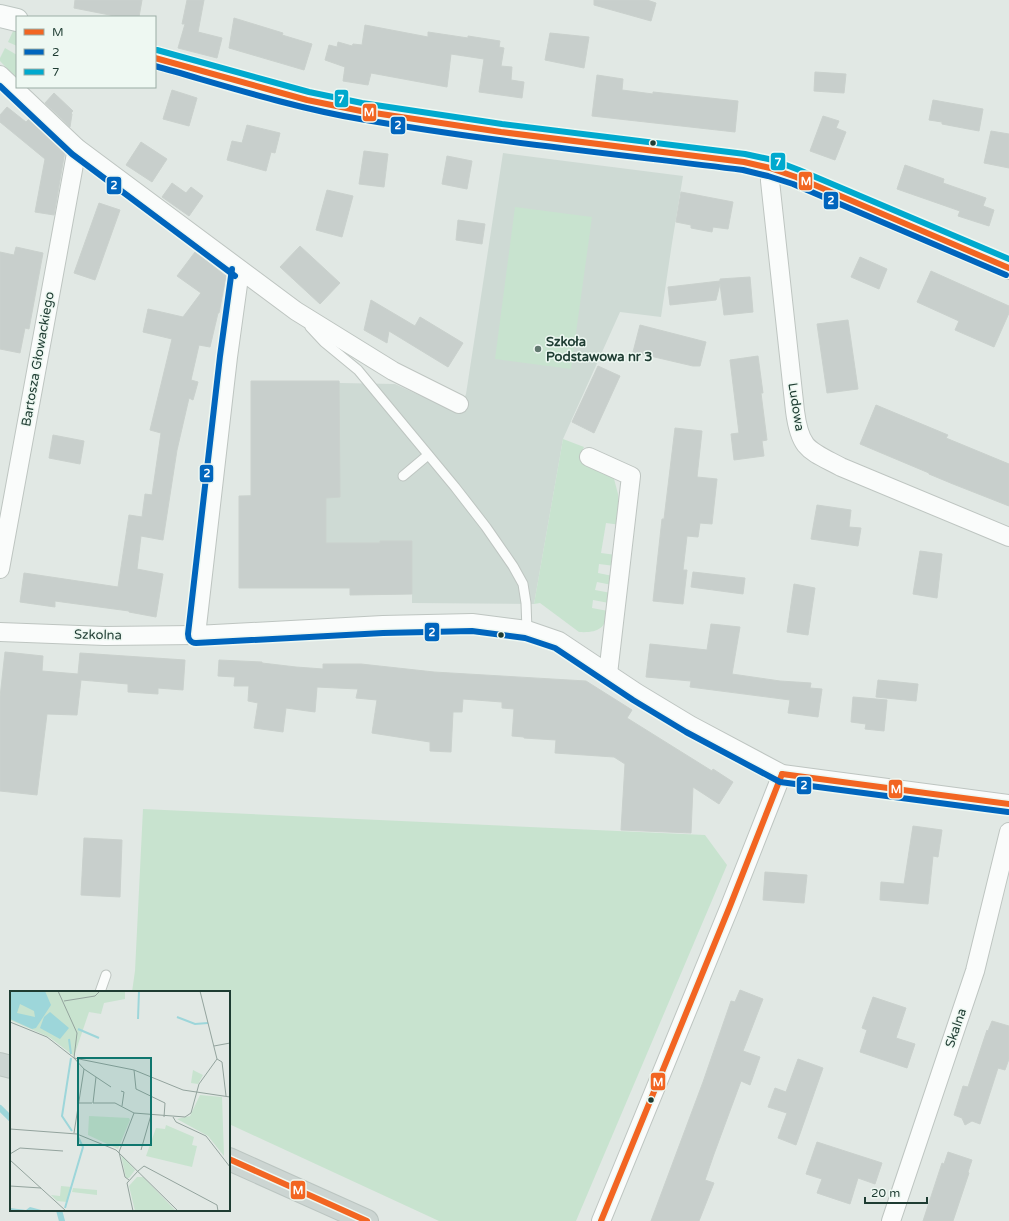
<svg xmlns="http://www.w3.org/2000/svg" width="1009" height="1221" font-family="'Varela Round',sans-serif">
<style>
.built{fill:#cedad4}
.green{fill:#c8e3cf}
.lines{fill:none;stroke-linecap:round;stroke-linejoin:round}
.stream{stroke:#9dd6da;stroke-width:6}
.building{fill:#c8cfcc;stroke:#cad1cd}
.lane-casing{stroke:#bec5c1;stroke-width:11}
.street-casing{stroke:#bec5c1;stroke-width:20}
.secondary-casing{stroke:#bdc6c2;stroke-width:24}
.primary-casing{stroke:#bbc5c1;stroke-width:24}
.lane{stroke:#fafcfb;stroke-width:9}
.street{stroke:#fafcfb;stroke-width:18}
.secondary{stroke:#fafcfb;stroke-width:22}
.primary{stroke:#ccd5d2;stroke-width:22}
.bus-1-casing{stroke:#eef8f2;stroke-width:9}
.bus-2-casing{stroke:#eef8f2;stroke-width:9}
.bus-3-casing{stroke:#eef8f2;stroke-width:9}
.bus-1{stroke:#f26522;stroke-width:6}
.bus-2{stroke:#0065bd;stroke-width:6}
.bus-3{stroke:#00a9ce;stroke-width:6}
.bus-dot{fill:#1e3c32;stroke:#eef8f2;stroke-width:1.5}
.poi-dot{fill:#627870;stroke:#eef8f2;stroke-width:1.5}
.labels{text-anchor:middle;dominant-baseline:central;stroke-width:3;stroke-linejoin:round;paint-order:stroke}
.poi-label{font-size:13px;font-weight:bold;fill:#1e3c32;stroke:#eef8f2;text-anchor:start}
.street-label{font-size:13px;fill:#1e3c32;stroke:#eef8f2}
.inset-river{fill:none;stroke:#9dd6da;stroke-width:2}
.inset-road{fill:none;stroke:#93a39d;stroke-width:1}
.view{fill:#0f766e;fill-opacity:0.15;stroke:#0f766e;stroke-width:2}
.inset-edge{fill:none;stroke:#1e3c32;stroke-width:2}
.line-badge{stroke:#eef8f2;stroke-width:1.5}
.badge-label{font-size:11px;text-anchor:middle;font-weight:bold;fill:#fff}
</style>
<rect width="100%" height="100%" fill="#e1e8e4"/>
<polygon class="built" points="503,153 683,176 672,243 661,317 620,312 563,439 534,604 412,603 412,594 350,595 350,588 239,588 239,496 251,495 251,381 339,381 340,383 395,384 458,413 466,394"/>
<g class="green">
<polygon points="14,29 17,30 17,46 8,42"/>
<polygon points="5,48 17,55 17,79 0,61 0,58"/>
<polygon points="515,207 592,217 571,369 495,359"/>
<path d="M563 439 584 447 579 459 613 475 618 494 621 525 606 523 601 553 616 555 615 566 599 564 598 573 613 576 612 585 597 582 595 590 611 593 609 603 593 600 592 608 608 611C606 629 597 633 579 632L540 603 534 604Z"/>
<polygon points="143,809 705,835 727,865 576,1221 439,1221 229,1124 229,992 132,992 135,971"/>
</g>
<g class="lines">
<g class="stream">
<polyline points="0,1108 11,1119"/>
<polyline points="59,1210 62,1221"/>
</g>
</g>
<g class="building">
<polygon points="75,0 142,0 139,17 120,17 74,8"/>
<polygon points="187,0 204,0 198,32 222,38 217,58 178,48 185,24 182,24"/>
<polygon points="594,0 647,0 656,3 651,21 594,5"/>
<polygon points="234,18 283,33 282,35 312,44 304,70 229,48"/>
<polygon points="365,25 428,37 428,32 468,38 468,36 500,41 499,47 504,48 501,66 512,67 511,80 524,82 522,98 479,92 484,59 451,54 447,87 371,73 368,85 343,81 345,67 325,60 329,45 337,47 338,42 352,46 353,44 362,45"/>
<polygon points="550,33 589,37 584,68 545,60"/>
<polygon points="815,72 846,74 844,93 814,91"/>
<polygon points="597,75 623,79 622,90 653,94 653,92 738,101 735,132 592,116"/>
<polygon points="172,90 197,98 189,126 163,119"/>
<polygon points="54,93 73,111 71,113 72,114 70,127 45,103"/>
<polygon points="933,100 983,109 979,131 942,124 942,122 929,120"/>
<polygon points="7,107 26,122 30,118 65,151 54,215 35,212 45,159 0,122 0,115"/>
<polygon points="823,116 839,121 836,128 846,132 835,160 810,151"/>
<polygon points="247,125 280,133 275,153 271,152 266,171 227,160 232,141 242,143"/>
<polygon points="991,131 1009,134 1009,168 984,163"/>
<polygon points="141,142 167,159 152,182 126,165"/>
<polygon points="364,151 388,154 384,187 359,184"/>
<polygon points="447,156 472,161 467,189 442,184"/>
<polygon points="905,165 944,179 943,183 986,198 983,206 994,210 989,226 958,216 960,211 897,189"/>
<polygon points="172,183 186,193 191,187 203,196 189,216 162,197"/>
<polygon points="327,190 353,196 342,237 316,230"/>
<polygon points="681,192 733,202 728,229 713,227 712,232 691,228 691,225 676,222"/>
<polygon points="99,203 120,210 95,280 74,273"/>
<polygon points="458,220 485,224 482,244 456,240"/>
<polygon points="300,246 340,283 320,304 280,267"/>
<polygon points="16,247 43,253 29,329 25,328 20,353 0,349 0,252 14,255"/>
<polygon points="195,252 226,276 219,313 218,313 210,347 199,345 191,380 198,382 193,400 189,398 177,450 163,540 141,536 137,569 163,574 156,617 129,612 129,611 55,601 55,607 20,602 24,573 118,587 129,515 142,517 145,494 152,495 161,433 150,430 172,339 143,332 148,309 183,317 201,293 177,276"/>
<polygon points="860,257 887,269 879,289 851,277"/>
<polygon points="931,271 1009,306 1009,313 994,347 955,330 959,321 917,302"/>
<polygon points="750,277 753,312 724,315 720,284 716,300 670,305 668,287 720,281 720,279"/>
<polygon points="371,300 415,326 420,317 463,343 448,367 389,331 387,343 364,330"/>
<polygon points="848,320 858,389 827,393 817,324"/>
<polygon points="640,325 706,342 700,366 693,366 633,352"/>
<polygon points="758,356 763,393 761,393 767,440 762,441 764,456 734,460 731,434 739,433 730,360"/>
<polygon points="598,366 620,376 594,433 572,422"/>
<polygon points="251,381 339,381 340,497 326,498 326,543 380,543 380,541 412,541 412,594 350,595 350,588 239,588 239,496 251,496"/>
<polygon points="876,405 948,435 946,438 1009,464 1009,506 953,484 929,474 929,473 860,444"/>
<polygon points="675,428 702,431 697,477 717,479 712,524 700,523 698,537 687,536 683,570 687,570 683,604 653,601 662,519 664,519"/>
<polygon points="53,435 84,441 80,464 49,458"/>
<polygon points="817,505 851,510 849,527 861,528 858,546 811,539"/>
<polygon points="920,551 942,554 937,598 913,594"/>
<polygon points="693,572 745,578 743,594 691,587"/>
<polygon points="794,584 815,588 808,635 787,632"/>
<polygon points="711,624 740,627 732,674 780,681 811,683 810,688 822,689 818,717 788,713 790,700 690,687 691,681 646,677 650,644 707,650"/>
<polygon points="5,652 43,656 42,671 78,674 80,653 185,660 183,690 158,688 158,694 128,692 128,684 81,680 77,715 47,714 37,795 0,791 0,697"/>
<polygon points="219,660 262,662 262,663 296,667 323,669 323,664 361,664 434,672 586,681 632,710 627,718 712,771 713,769 733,782 719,804 693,787 691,833 621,830 625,764 614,757 555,753 556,740 524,738 524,737 512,736 514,709 502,708 502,702 463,699 462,712 453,712 451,752 430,751 430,742 372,733 377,700 356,698 358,689 317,687 315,712 286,708 283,732 254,728 258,703 248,701 249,686 234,686 235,677 218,676"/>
<polygon points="878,680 918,684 916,701 876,697"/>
<polygon points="853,697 887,700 884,731 865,729 866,724 851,722"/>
<polygon points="913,826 942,830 938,857 933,856 928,904 880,900 881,882 904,884"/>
<polygon points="84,838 122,840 120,897 81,895"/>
<polygon points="765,872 807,875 804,903 763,900"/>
<polygon points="740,990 763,999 743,1051 760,1057 750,1085 741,1081 714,1154 705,1180 714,1183 699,1221 651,1221 703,1082 731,1001 735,1002"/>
<polygon points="873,997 906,1008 896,1038 915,1044 907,1068 860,1052 867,1030 862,1028"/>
<polygon points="992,1021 1009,1026 1009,1059 1005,1070 998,1068 980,1124 972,1121 965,1125 962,1118 954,1115 963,1086 968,1087 987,1030 988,1031"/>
<polygon points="798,1059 823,1068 796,1145 778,1138 787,1113 768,1107 775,1088 786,1092"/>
<polygon points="817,1142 882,1163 875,1184 858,1178 850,1204 817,1193 822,1179 806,1174"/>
<polygon points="948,1152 972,1160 968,1172 969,1173 953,1221 923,1221 942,1163 944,1164"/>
</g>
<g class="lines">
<g class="lane-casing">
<g id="lane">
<polyline points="310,327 324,342 358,370 455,487 486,527 513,566 523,584 526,603 527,630"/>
<polyline points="403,476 428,455"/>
<polyline points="100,992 106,975"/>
</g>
</g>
<g class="street-casing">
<g id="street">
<polyline points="0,75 77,148 296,311 393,371 459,404"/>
<path d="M770 168V181L795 411C800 450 809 450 841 467L1009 537"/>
<polyline points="240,270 228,357 196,635 383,625 472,623 527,630 559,641 637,693 690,725 782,774 1009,804"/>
<polyline points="589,457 631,476 608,674"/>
<polyline points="0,569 77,148"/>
<polyline points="0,632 105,636 196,635"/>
<polyline points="601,1221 730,906 782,774"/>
<polyline points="891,1221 975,971 1009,832"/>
</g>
</g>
<g class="secondary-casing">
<g id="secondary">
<polyline points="0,16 17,20"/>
<polyline points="155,58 307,100 361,111 501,132 744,162 770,168 796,177 1009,268"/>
</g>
</g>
<g class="primary-casing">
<g id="primary">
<polyline points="0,1064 11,1067"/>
<polyline points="229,1159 367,1221"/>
</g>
</g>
<use href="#lane" class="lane"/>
<use href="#street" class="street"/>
<use href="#secondary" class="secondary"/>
<use href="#primary" class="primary"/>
<g class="bus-1-casing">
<g id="bus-1">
<polyline points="155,58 307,100 361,111 501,132 744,162 770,168 796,177 1009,268"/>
<polyline points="782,774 1009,804"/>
<polyline points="229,1159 367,1221"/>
<polyline points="601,1221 730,906 782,774"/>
</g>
</g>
<g class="bus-2-casing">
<g id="bus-2">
<path d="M155 66C223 85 290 107 360 119 486 141 615 154 743 170L768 176 793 184 1006 275"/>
<polyline points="0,86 72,154 235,276"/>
<path d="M232 269 220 356 188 634C188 639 191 643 196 643L383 633 472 631 525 638 555 648 633 700 686 732 780 782 1008 812"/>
</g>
</g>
<g class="bus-3-casing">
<polyline id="bus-3" points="157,50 309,92 362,103 502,124 745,154 773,160 799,170 1009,259"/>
</g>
<use href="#bus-1" class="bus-1"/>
<use href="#bus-2" class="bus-2"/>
<use href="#bus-3" class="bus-3"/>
</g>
<g class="bus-dot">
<circle cx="653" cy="143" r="3.5"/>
<circle cx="501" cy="635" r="3.5"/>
<circle cx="651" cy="1100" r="3.5"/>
</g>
<circle class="poi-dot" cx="538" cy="349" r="4"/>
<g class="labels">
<g class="poi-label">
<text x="546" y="342">Szkoła<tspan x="546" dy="15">Podstawowa nr 3</tspan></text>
</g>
<g class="street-label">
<text transform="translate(38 359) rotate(-80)">Bartosza Głowackiego</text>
<text transform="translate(796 407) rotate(81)">Ludowa</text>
<text transform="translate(98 635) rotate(1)">Szkolna</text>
<text transform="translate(956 1028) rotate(-71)">Skalna</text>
</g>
</g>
<g transform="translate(10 991)">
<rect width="220" height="220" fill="#e1e8e4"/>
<path d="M0 0H115V8L94 12 91 23 79 21 64 65 39 46 0 29ZM183 79 193 84 188 93 181 92ZM190 104 212 106 214 165 198 145 167 128 180 125ZM79 125 119 127 120 129 108 158 78 144ZM156 134 184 146 182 154 187 155 182 176 136 165 146 137 155 138ZM111 164 125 179 119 187H116ZM127 186H133L166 220H125L119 195ZM51 195 62 196 57 211 47 210 41 204 50 205ZM63 197 87 199V204L62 201Z" fill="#c8e3cf"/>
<path d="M0 0H35L41 14 26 37 22 38 0 28ZM10 13 24 20 25 26 7 22ZM40 21 59 37 50 48 30 37 34 26ZM20 216 35 220H0V217L16 219Z" fill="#9dd6da" fill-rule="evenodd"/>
<path class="inset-river" d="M167 26 185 33 198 32M128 28 129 0M68 38 89 47M59 48 61 63M61 67 52 125 62 140M55 217 73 156 68 146"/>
<path class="inset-road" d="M48 0 67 42 64 67M190 0 207 68M54 10 85 5 90 0M0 31 37 46 64 67 124 79 173 99 220 106M204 55 220 52M64 67 74 78 101 96M207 68 212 71 216 105M124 79 126 98 155 112 154 126M86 86 83 112H105L124 122 175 126 181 122 189 93 207 68M111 100 114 101 112 115M68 112H82M163 126 166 131 196 145 220 176M0 138 67 143 106 159 168 220M64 142 74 78M131 159 141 124M0 163 10 157 53 160M0 169 56 220M128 180 134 175 207 214 208 220M119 189 115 186 109 161 124 122M0 195 31 197M123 220 117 192 128 180"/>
<path class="view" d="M68 67H141V154H68Z"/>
<rect width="220" height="220" class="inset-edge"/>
</g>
<g class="line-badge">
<rect x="334" y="89" width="15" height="19" rx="4" fill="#00a9ce"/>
<rect x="362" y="103" width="15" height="19" rx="4" fill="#f26522"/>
<rect x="390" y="116" width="16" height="19" rx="4" fill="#0065bd"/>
<rect x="770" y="152" width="16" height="19" rx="4" fill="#00a9ce"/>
<rect x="798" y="171" width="15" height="20" rx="4" fill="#f26522"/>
<rect x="106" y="176" width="16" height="19" rx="4" fill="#0065bd"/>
<rect x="823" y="191" width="16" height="19" rx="4" fill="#0065bd"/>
<rect x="199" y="464" width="15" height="19" rx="4" fill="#0065bd"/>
<rect x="424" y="622" width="16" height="20" rx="4" fill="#0065bd"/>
<rect x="796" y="776" width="16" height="19" rx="4" fill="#0065bd"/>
<rect x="888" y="779" width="15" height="20" rx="4" fill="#f26522"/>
<rect x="650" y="1072" width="16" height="19" rx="4" fill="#f26522"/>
<rect x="290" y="1180" width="16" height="20" rx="4" fill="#f26522"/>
</g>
<g class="badge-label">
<text x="341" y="103">7</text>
<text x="369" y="116">M</text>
<text x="398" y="129">2</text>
<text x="778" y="166">7</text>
<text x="806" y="185">M</text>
<text x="114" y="189">2</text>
<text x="831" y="204">2</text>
<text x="207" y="477">2</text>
<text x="432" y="636">2</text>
<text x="804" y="789">2</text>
<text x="896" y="793">M</text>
<text x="658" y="1086">M</text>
<text x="298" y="1194">M</text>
</g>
<rect x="16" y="16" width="140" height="72" fill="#eef8f2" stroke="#9bada5"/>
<rect x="24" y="29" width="20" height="6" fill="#f26522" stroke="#9bada5"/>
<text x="52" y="36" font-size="12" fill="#1e3c32">M</text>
<rect x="24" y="49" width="20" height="6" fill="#0065bd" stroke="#9bada5"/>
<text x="52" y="56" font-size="12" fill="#1e3c32">2</text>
<rect x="24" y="69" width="20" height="6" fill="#00a9ce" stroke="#9bada5"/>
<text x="52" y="76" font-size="12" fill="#1e3c32">7</text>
<path d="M865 1197v6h62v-6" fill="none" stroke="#1e3c32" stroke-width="2"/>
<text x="871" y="1197" font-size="12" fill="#1e3c32" stroke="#eef8f2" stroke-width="3" paint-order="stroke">20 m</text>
</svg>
